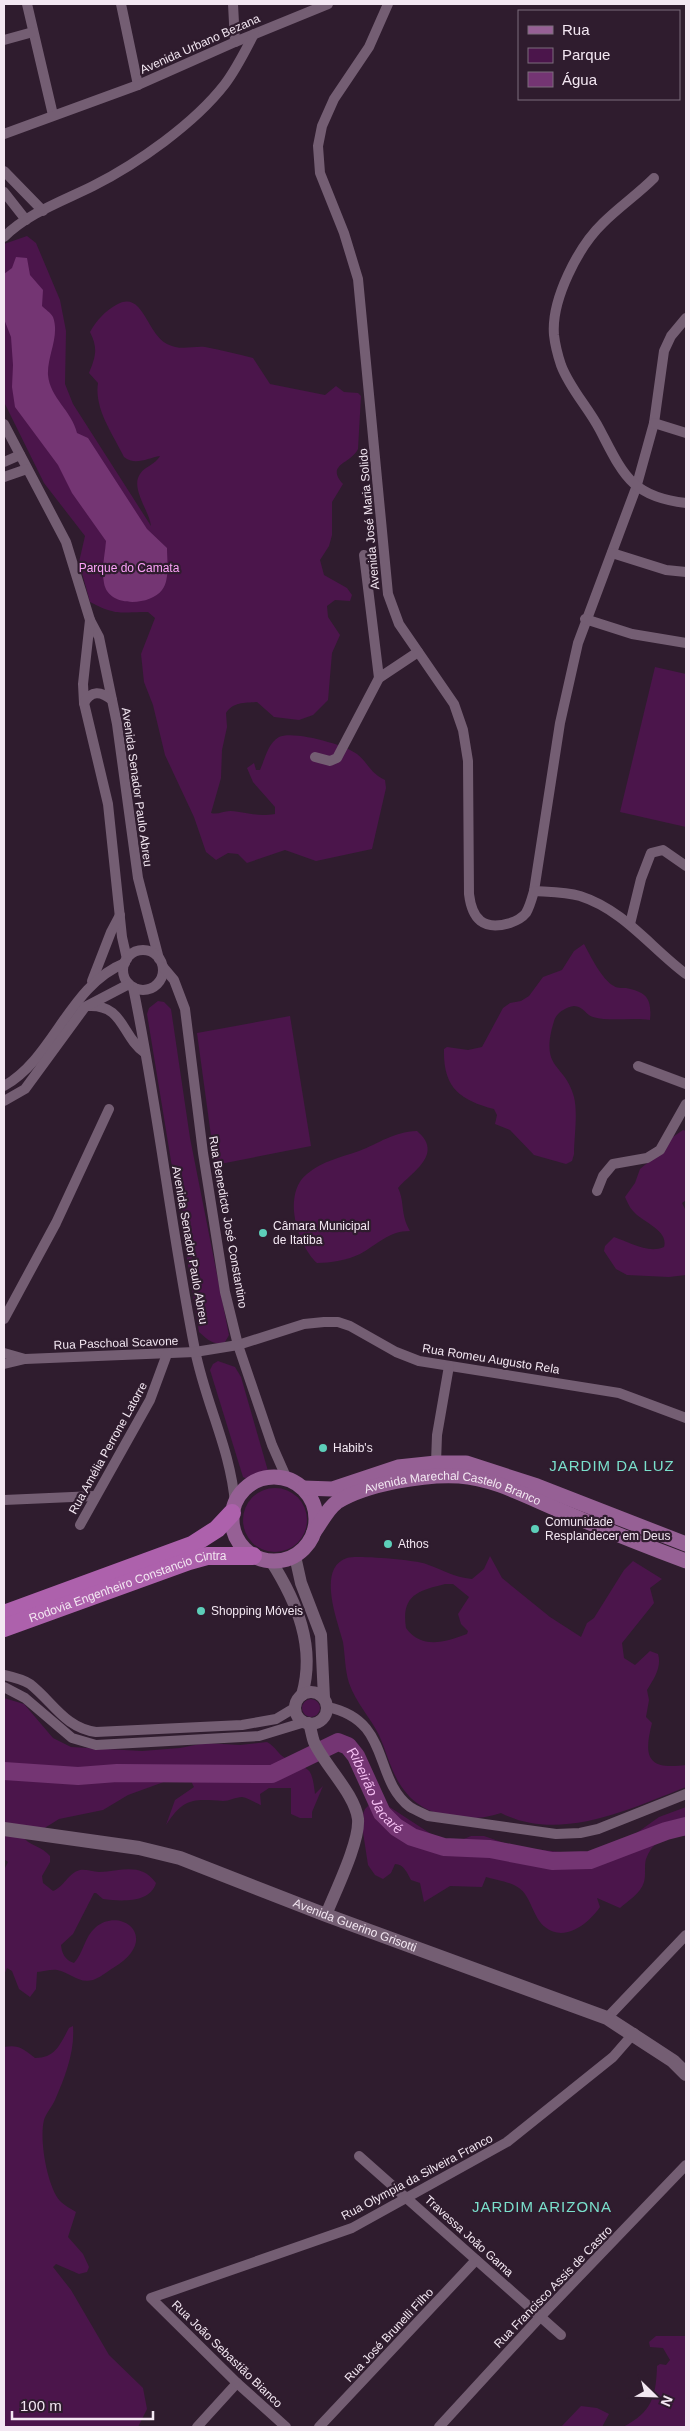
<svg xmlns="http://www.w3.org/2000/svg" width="690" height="2431" font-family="Helvetica,sans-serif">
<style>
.green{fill:#4b154b;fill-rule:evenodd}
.water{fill:#743573}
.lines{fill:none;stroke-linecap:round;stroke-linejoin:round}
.river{stroke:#743573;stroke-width:18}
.minor{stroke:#745e73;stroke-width:10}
.tertiary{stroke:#745e73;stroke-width:12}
.secondary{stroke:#745e73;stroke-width:14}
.primary{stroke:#966095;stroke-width:15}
.motorway{stroke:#ad61ac;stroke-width:18}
.poi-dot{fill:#5dceb9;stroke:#2f1c2e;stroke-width:2}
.labels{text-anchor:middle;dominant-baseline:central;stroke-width:4.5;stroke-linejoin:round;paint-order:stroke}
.street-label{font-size:12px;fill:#f3e7f2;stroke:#2f1c2e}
.park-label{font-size:12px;fill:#fca3f9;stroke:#2f1c2e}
.poi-label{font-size:12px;fill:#f3e7f2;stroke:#2f1c2e;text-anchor:start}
.water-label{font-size:14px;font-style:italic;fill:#f5bff3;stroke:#2f1c2e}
.quarter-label{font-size:15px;letter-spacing:1px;fill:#7ae0cc;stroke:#2f1c2e}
</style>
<rect width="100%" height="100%" fill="#2f1c2e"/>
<g class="green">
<path d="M27 236 36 243 60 300 66 331 65 384 73 404 151 526C150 512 130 488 140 474 145 466 155 465 160 456 148 458 135 466 124 457 113 434 94 409 98 383L89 373C96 356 98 348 90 332 96 321 105 311 116 305 143 289 146 333 167 344 180 351 192 346 205 347 222 350 237 354 253 358L270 384 325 395 336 386 344 392 358 393 361 396 358 449C351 464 325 464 343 484L332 502V535L329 546 320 560 324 575 347 588 352 595 350 601 335 600 327 606 328 617 340 635 332 653 328 700 313 715 299 720 274 717 257 702C245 703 233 702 226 713L227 727 222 750 221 778 211 813C218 815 223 811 230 811 248 812 255 817 275 814V807L253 782 247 768 254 763 256 770H260C265 759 268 743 279 737 293 730 346 745 357 754 369 764 370 773 385 780L386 788 372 849 316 861 285 850 247 863 238 854 228 853 216 860 206 852 194 817 165 755 153 705 144 682 141 654 155 618 148 612C119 612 117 616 90 602L79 562 85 536 44 483 4 402V244Z"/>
<polygon points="655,667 686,674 686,827 620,812"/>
<path d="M584 944C590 955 602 980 614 986 616 988 622 988 626 988 647 992 652 999 650 1020 632 1017 611 1022 593 1017 586 1015 583 1006 574 1006 566 1007 556 1013 554 1021 539 1071 565 1062 574 1097 578 1114 574 1137 574 1154L572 1161 566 1164 534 1155 510 1130 495 1124 497 1115 494 1109C460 1100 443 1088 444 1049L447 1047 468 1050 482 1047 503 1008 510 1003 521 1001 529 996 543 977 562 970 574 951Z"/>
<path d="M158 1001 164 1002 171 1009 190 1138 229 1335 225 1342C213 1346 207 1339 199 1332L147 1014 149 1008Z"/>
<polygon points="290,1016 311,1146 215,1165 197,1033"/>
<path d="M683 1130 686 1131V1200L682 1203 686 1211V1275L669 1277 627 1275 616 1269 604 1251 605 1246 614 1237C629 1242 648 1254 664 1247 669 1230 642 1222 633 1211 629 1207 627 1201 625 1197L635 1183 640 1169 651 1160 664 1143Z"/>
<path d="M417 1131C444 1154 413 1171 398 1188 405 1202 400 1214 410 1231 388 1231 377 1245 360 1254 348 1260 330 1263 317 1263 297 1244 282 1194 307 1174 322 1161 342 1157 359 1151 380 1143 393 1132 417 1131Z"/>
<polygon points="218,1361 235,1367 241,1377 268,1471 247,1479 243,1477 210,1370 213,1364"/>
<circle cx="275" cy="1520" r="32"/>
<path d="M490 1556 502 1578 550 1617 581 1637 587 1623 594 1618 624 1570 633 1561 662 1579 650 1588 654 1603 622 1643 624 1658 635 1665 650 1651 658 1654C662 1667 654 1679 647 1690L649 1700 646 1717 652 1723C643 1758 648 1770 686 1765V1787C630 1809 559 1843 501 1813 469 1824 425 1819 404 1790 392 1775 387 1753 379 1735 370 1717 356 1703 349 1683 345 1670 345 1655 343 1642 338 1622 316 1568 347 1558 356 1555 415 1560 426 1564 443 1570 453 1577 472 1579L484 1569ZM445 1584H453L469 1597 458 1614 461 1624 468 1631 467 1634C445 1642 422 1650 406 1628 401 1595 418 1591 445 1584Z"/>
<path d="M4 1698 24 1704 53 1738 71 1747 142 1751 180 1748 205 1743 240 1745 267 1742C275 1746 278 1754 285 1758 307 1774 311 1759 315 1794L323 1786 312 1812V1818H300L291 1814V1788H269L260 1794 261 1805C256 1803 248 1798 242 1797 236 1797 229 1801 223 1801 192 1799 184 1798 166 1825L175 1800 194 1787 191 1781 172 1779 128 1795 103 1810 59 1819 43 1829 22 1836C28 1845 43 1847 50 1856V1862L42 1876 43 1883 53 1891C64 1887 68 1873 80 1870 86 1869 93 1872 99 1872 122 1871 141 1862 156 1883 150 1904 119 1901 103 1899L96 1893H94L73 1934 61 1945C62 1954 65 1960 74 1963 84 1952 84 1937 96 1927 122 1906 162 1939 113 1968 107 1972 99 1978 93 1980 78 1984 70 1972 57 1970 51 1969 43 1972 37 1972L36 1989 30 1997 19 1989 12 1971 7 1968 4 1975V1870L8 1862 4 1859Z"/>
<circle cx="311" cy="1708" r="9"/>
<path d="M372 1802 385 1804 431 1834 447 1840 459 1841 471 1836H484L516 1847 579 1854 615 1846 631 1837 659 1817 686 1807V1836C669 1833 652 1841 646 1859 644 1866 646 1875 644 1882 641 1893 628 1901 620 1908L597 1898 600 1907C589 1923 565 1943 545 1927 533 1918 531 1896 519 1888 511 1882 496 1880 486 1877L482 1887 450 1886 424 1902 420 1883 411 1880C407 1873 404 1864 395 1864L391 1873 383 1879 375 1875 368 1865 361 1819 365 1809Z"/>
<path d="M73 2026C75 2052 65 2077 55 2100 52 2107 46 2113 44 2120 39 2139 47 2186 60 2201 64 2205 71 2209 76 2212L68 2237 83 2254 89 2267 87 2272 79 2274 56 2264 53 2267 71 2290 109 2355 143 2388 147 2409 138 2427H4V2047C18 2044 24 2049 35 2058 56 2058 60 2044 69 2028Z"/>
<path d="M656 2336H686V2427H623C652 2412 656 2397 657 2366L660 2364 666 2365 670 2360 663 2348 650 2347 649 2342Z"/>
<polygon points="581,2406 597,2408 609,2414 602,2427 561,2427"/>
</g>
<path class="water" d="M16 257 27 258 30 275 43 290 42 306C45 309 51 313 53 317 60 336 47 356 48 375 50 398 72 411 77 433L88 438 147 529 167 548C167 560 170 580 162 590 150 606 108 608 104 583 101 569 105 555 106 541L72 493 58 465 15 407 12 387 13 365 11 337 4 319V274L12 268Z"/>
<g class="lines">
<path class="river" id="s1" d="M4 1771 78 1776 117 1773 272 1774 338 1742 348 1746 356 1756 382 1813 396 1827 412 1837 444 1847 490 1849 552 1861 590 1860 666 1831 686 1826"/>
<g class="minor">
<polyline points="27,4 53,115"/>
<polyline points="121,4 138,85"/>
<polyline points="233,4 235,42"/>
<path d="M388 4 369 47 334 99 322 126 318 146 320 173 344 233 358 279 388 594 399 624 454 704 463 730 468 761 469 894C472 919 483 931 510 923 516 921 522 918 526 913 530 906 532 898 534 891L560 723 578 643 636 488 654 423 664 351 671 336 686 318"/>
<polyline points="4,40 33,32"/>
<polyline points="4,134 138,85 235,42 328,4"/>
<polyline points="4,171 43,211"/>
<path d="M654 178C638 194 619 207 603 223 578 247 551 300 554 335 555 344 558 356 561 365 570 389 588 407 600 430 623 474 631 497 686 503"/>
<polyline points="4,192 26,220"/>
<path d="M4 237C28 213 63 201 93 186 138 163 194 124 225 84 237 68 245 51 254 34"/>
<polyline points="654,423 686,433"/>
<polyline points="4,424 66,542 90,620 99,637 117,724 138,878 159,959"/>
<polyline points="4,462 20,455"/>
<polyline points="4,477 27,469"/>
<polyline points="612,553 666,570 686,572"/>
<polyline points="364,555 379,678"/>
<polyline points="585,619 632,634 686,643"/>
<polyline points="90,620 83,684 84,703 108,804 122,937 127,959"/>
<path d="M84 703C91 690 101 691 112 700"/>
<polyline points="315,757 330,761 337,758 379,678 418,652"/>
<path d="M534 891C549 892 566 892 580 896 624 910 651 948 686 974"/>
<polyline points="630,924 641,879 651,853 663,850 686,866"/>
<circle cx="143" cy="970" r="20"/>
<polyline points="163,967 174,980 185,1009 203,1153 225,1292 238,1345 272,1445 287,1479"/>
<polyline points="92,981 111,932 120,915"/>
<path d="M133 987C158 1107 171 1230 195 1350 205 1402 231 1450 235 1504"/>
<path d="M88 1006C124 1004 121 1036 145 1053"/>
<polyline points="638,1066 686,1084"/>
<path d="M4 1086C54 1058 69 985 125 963"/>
<polyline points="4,1101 25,1089 85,1007 129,984"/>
<polyline points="597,1191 603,1176 613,1164 647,1158 660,1150 686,1104"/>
<polyline points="4,1319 56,1223 109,1109"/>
<polyline points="4,1353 25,1359"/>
<polyline points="4,1364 25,1359 195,1352 238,1345 304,1324 324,1322 338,1322 350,1326 396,1352 419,1361 619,1393 686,1418"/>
<polyline points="436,1463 437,1435 449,1366"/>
<polyline points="4,1500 95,1496"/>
<polyline points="80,1525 150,1400 167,1354"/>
<path d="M4 1675C13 1677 22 1679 30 1684 53 1702 65 1728 96 1732L242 1725 276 1719 296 1707"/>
<polyline points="4,1687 25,1698 72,1738 96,1745 259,1736 305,1722"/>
<path d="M327 1707C392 1720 372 1778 410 1807 415 1810 422 1813 428 1816L556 1834 580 1833 598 1829 686 1794"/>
<polyline points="607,2018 686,1935"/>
<polyline points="359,2156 561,2335"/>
<polyline points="197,2427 237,2383"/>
<polyline points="286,2427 237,2383 151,2298 352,2228 408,2197 507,2142 613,2057 634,2033"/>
<polyline points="319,2427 476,2260"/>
<polyline points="439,2427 541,2316 686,2165"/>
</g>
<g class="tertiary">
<polyline points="295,1556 301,1583 321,1635 324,1698"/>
<path d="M271 1561C297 1602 316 1647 302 1695"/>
<circle cx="311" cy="1708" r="16"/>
<path d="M309 1723C311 1729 312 1737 314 1742 325 1766 355 1794 358 1819 360 1842 335 1892 326 1915"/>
</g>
<path class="secondary" id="s2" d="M4 1829 139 1848 180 1858 326 1915 607 2018 673 2061 686 2074"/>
<g class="primary">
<circle cx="274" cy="1519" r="42"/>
<polyline points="303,1488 332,1489 398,1467 436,1463 466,1463 537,1486 686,1544"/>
<path id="s3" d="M314 1532C321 1523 327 1509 337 1502 366 1484 424 1474 459 1476 493 1478 528 1497 559 1510 601 1528 643 1545 686 1561"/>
</g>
<g class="motorway">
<polyline points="4,1614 192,1545 217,1529 232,1513"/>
<path id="s4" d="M4 1628 189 1561 207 1556H253"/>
</g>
</g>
<g class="poi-dot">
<circle cx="263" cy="1233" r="5"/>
<circle cx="323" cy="1448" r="5"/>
<circle cx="535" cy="1529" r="5"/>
<circle cx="388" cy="1544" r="5"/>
<circle cx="201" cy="1611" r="5"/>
</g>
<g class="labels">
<g class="street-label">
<text transform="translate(200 44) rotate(-24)">Avenida Urbano Bezana</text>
<text transform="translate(369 519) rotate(-95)">Avenida José Maria Solido</text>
<text transform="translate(137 787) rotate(82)">Avenida Senador Paulo Abreu</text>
<text transform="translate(228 1222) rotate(80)">Rua Benedicto José Constantino</text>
<text transform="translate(190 1245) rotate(80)">Avenida Senador Paulo Abreu</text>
<text transform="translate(116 1343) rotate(-2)">Rua Paschoal Scavone</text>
<text transform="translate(491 1359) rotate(9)">Rua Romeu Augusto Rela</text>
<text transform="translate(108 1448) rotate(-61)">Rua Amélia Perrone Latorre</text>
<text stroke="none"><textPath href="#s3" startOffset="159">Avenida Marechal Castelo Branco</textPath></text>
<text stroke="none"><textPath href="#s4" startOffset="131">Rodovia Engenheiro Constancio Cintra</textPath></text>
<text stroke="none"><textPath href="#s2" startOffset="366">Avenida Guerino Grisotti</textPath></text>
<text transform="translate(417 2177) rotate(-28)">Rua Olympia da Silveira Franco</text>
<text transform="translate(469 2236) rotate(42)">Travessa João Gama</text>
<text transform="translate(553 2287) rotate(-46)">Rua Francisco Assis de Castro</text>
<text transform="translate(389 2335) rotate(-47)">Rua José Brunelli Filho</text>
<text transform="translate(227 2354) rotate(44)">Rua João Sebastião Bianco</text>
</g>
<g class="park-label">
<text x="129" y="568">Parque do Camata</text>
</g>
<g class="poi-label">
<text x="273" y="1226">Câmara Municipal<tspan x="273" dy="14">de Itatiba</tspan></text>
<text x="333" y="1448">Habib's</text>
<text x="545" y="1522">Comunidade<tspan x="545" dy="14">Resplandecer em Deus</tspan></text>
<text x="398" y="1544">Athos</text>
<text x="211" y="1611">Shopping Móveis</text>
</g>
<g class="water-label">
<text stroke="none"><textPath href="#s1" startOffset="405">Ribeirão Jacaré</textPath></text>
</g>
<g class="quarter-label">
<text x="612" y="1465">JARDIM DA LUZ</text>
<text x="542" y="2206">JARDIM ARIZONA</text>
</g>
</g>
<rect width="690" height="2431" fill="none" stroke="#f3e7f2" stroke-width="10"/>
<rect x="518" y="10" width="162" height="90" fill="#2f1c2e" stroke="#7d6d7c"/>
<rect x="528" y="26" width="25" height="8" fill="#966095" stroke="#7d6d7c"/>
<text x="562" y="35" font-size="15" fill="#f3e7f2">Rua</text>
<rect x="528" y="48" width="25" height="15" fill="#4b154b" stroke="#7d6d7c"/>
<text x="562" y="60" font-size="15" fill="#f3e7f2">Parque</text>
<rect x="528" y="72" width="25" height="15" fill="#743573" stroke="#7d6d7c"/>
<text x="562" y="85" font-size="15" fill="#f3e7f2">Água</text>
<g transform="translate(655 2396) rotate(113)" stroke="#2f1c2e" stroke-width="4" paint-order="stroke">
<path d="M0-4L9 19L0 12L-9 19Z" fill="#f3e7f2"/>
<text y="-8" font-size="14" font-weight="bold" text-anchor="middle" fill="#f3e7f2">N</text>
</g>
<path d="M12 2411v8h141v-8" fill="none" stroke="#f3e7f2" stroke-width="2.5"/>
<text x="20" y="2411" font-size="15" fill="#f3e7f2" stroke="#2f1c2e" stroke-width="4" paint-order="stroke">100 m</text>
</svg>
